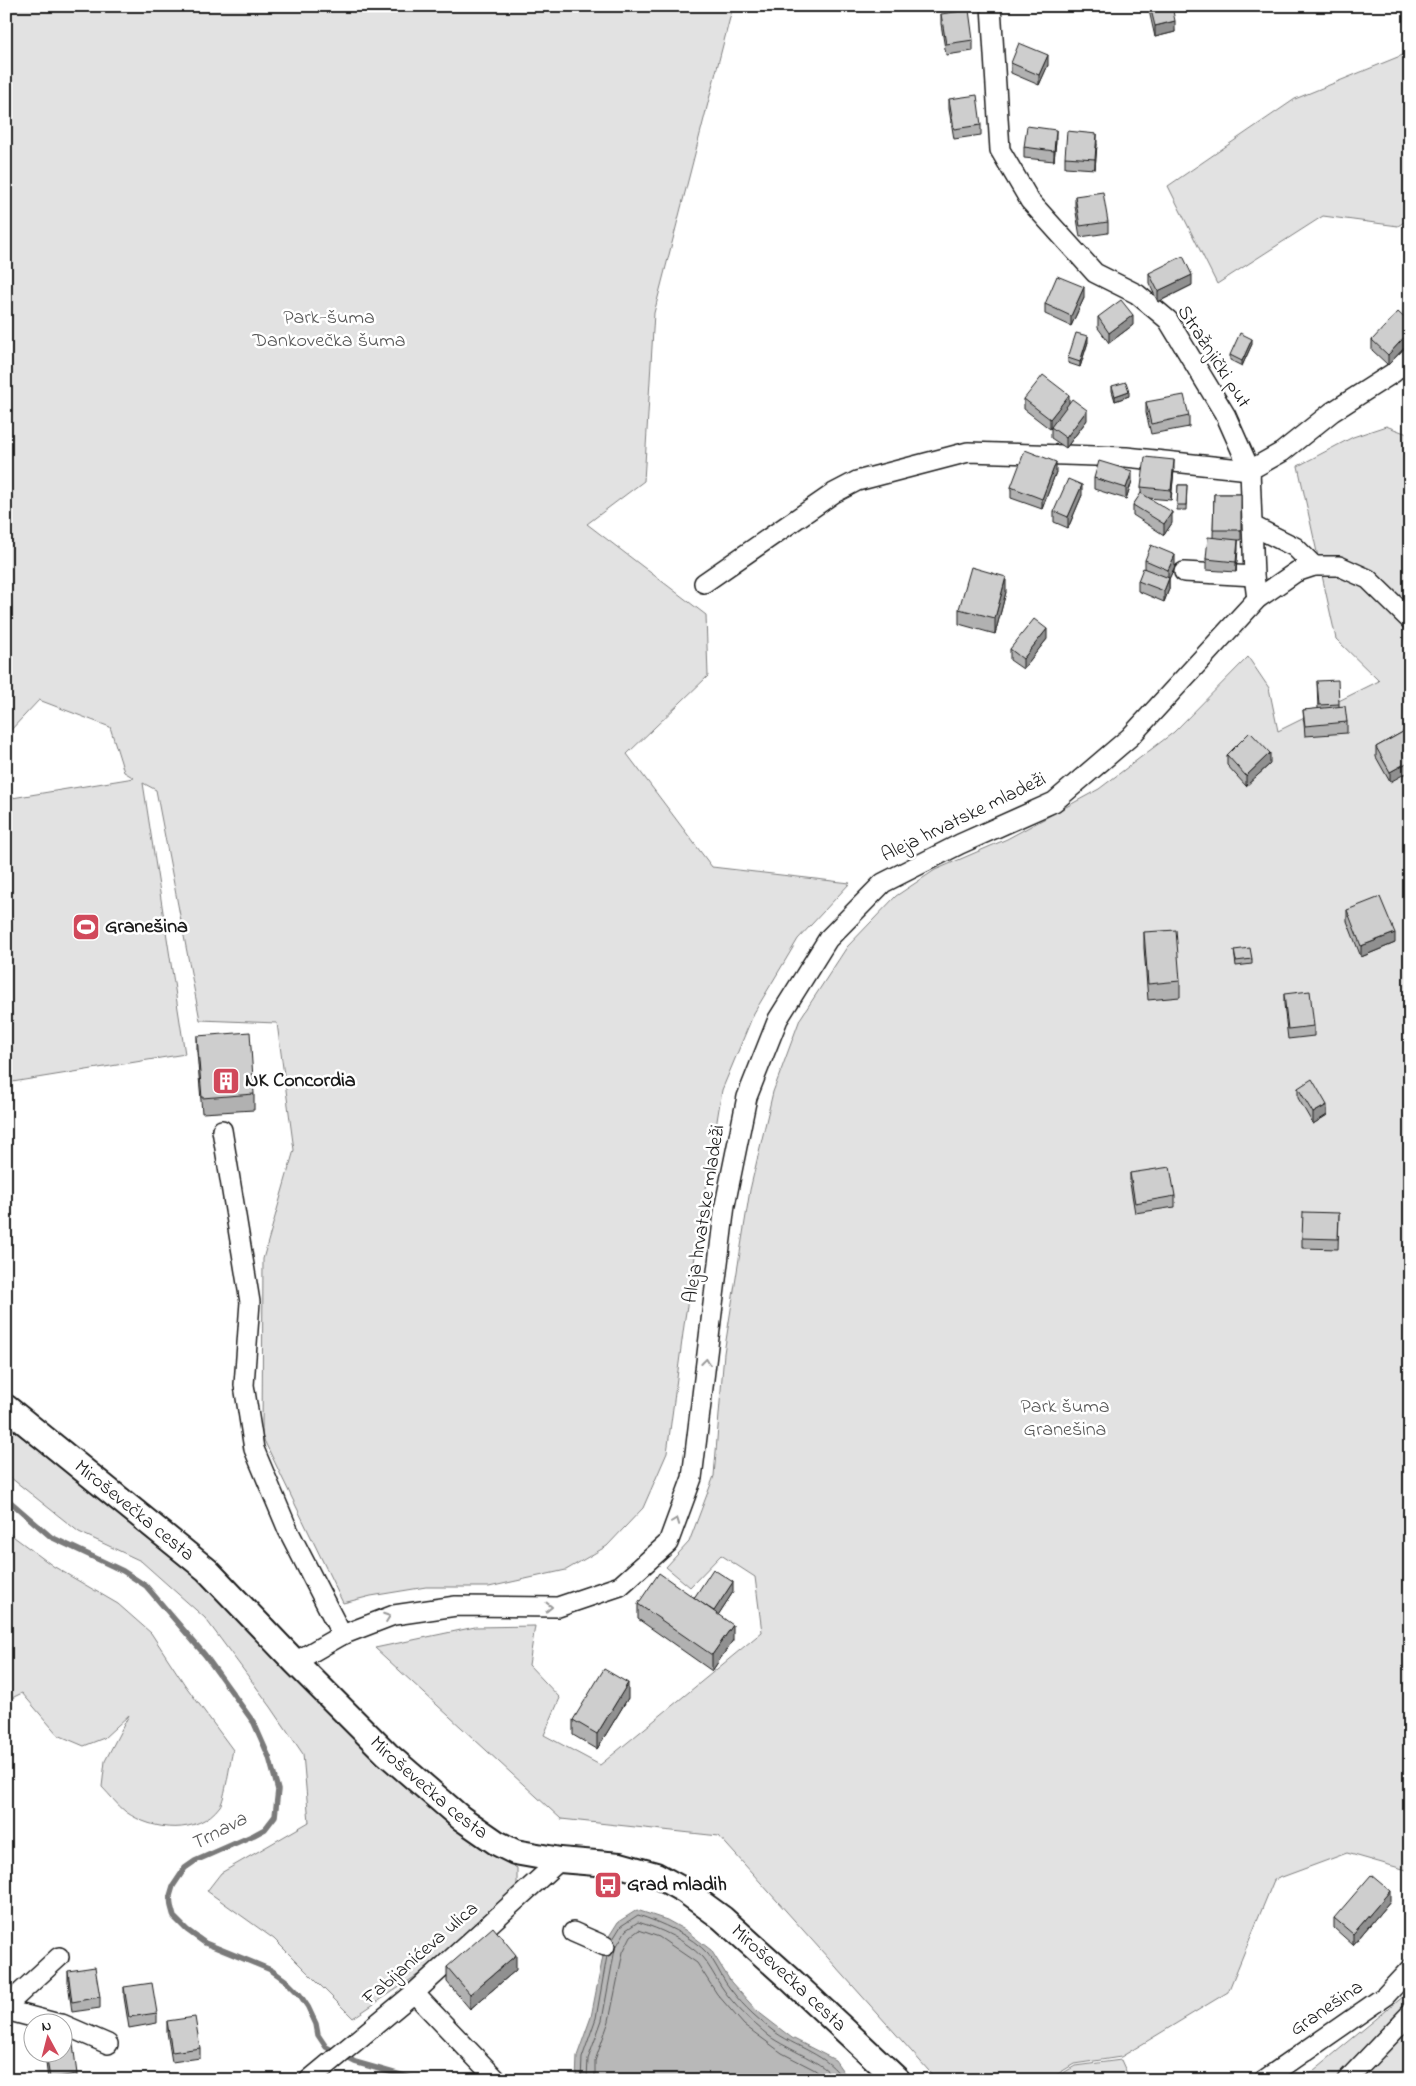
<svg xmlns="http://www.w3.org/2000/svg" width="1416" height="2086" font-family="'Indie Flower',sans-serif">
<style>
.green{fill:#e2e2e2;stroke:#7f7f7f}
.water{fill:#b8b8b8;stroke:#7a7a7a}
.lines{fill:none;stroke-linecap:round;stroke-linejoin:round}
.shore{stroke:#5a5a5a;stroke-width:1}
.stream{stroke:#7a7a7a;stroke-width:5.5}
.minor-casing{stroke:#1c1c1c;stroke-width:22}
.major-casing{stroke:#1c1c1c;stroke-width:28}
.minor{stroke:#fff;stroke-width:19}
.major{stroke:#fff;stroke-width:24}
.wall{fill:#b1b1b1;stroke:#1c1c1c}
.shaded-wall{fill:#909090;stroke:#1c1c1c}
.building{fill:#cecece;stroke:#1c1c1c}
.oneway{stroke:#999}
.labels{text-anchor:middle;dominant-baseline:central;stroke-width:5;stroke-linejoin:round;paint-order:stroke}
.park-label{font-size:20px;fill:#575757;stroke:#fff}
.street-label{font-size:20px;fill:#1c1c1c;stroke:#fff}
.poi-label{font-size:20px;font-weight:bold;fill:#1c1c1c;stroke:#fff;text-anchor:start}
.water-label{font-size:21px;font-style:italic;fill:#5a5a5a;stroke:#fff}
</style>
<rect width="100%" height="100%" fill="#fff"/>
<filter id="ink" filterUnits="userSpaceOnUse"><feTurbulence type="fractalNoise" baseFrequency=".02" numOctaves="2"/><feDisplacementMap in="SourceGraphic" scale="10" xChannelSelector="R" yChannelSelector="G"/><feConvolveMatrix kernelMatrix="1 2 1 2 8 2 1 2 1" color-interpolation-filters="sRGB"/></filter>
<g filter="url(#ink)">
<g class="green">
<polygon points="6,6 733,6 654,313 644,481 587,524 706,615 708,676 627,754 712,867 850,883 798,939 754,1013 722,1090 685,1318 667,1453 643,1508 607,1546 566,1570 489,1587 426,1587 371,1596 343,1603 262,1436 263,1259 294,1150 277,1023 200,1020 156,790 143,783 185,1054 6,1083 6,799 134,778 124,772 110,727 39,700 9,732 6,733"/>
<polygon points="1410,52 1410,218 1398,226 1323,216 1217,284 1168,186 1295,99"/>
<polygon points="1386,426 1410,435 1410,1871 1347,1853 1274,1880 1228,1992 1121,2057 1074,2064 1048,2080 937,2080 719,1836 561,1819 375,1648 475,1627 535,1626 529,1665 560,1698 544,1735 600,1765 762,1632 755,1577 721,1555 690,1587 666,1567 689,1542 714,1476 724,1353 750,1190 773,1092 800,1019 847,947 896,896 935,870 1007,839 1099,789 1174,732 1248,657 1269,688 1278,731 1379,681 1336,639 1298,466 1353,437"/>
<polygon points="6,1425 193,1569 307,1690 462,1834 517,1868 517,1893 434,1964 353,2018 274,1939 207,1891 221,1873 309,1822 303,1754 271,1707 205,1618 141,1561 79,1532 6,1474"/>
<path d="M6 1531 53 1566 118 1604 151 1633 185 1685 233 1750C230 1762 225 1799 220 1806 198 1836 153 1831 126 1812 117 1805 110 1795 102 1787L105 1761 129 1715 104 1738 84 1746 58 1735 22 1693 6 1701Z"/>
<polygon points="1410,1991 1410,2080 1302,2080"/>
<polygon points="1121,2060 1130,2080 1052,2080 1075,2066"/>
</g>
<polygon class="water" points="637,1910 667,1920 685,1930 711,1950 731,1982 757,2011 792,2038 835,2060 849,2080 576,2080 577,2056 591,2017 606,1941 618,1922"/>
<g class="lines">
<g class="shore">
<path d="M613 1939 621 1926 638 1915C660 1922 692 1936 708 1954 715 1962 720 1974 726 1983 739 2002 754 2016 772 2030 794 2047 830 2055 843 2080"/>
<polyline points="581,2080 582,2058 596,2018 607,1956"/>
<path d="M587 2080 588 2059 602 2020 615 1949 626 1930 638 1922C661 1929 685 1940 702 1957 709 1965 715 1977 721 1986 734 2006 751 2021 769 2036 788 2050 825 2062 836 2080"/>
<polyline points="595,2080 595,2061 609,2021 623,1952 631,1936 639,1930 659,1937 697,1963 717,1994 744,2025 782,2053 815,2070 827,2080"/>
</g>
<polyline class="stream" points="6,1498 51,1537 123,1571 146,1586 205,1655 254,1723 269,1757 278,1790 275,1816 265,1829 254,1835 195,1861 185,1868 173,1886 170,1896 171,1906 174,1917 187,1930 205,1943 271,1970 285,1980 300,1995 308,2007 316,2024 318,2035 326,2047 355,2062 418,2080"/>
<g class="minor-casing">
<g id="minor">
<polyline points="991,6 1000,150 1030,201 1095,273 1137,294 1168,320 1226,416 1250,470 1254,576 1257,599"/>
<polyline points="1253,526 1295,547 1314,566"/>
<polyline points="1184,572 1254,576"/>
<polyline points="704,583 834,493 857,481 968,452 1126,457 1250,470 1282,452 1332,412 1393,373 1410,357"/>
<polyline points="222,1130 250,1302 244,1385 254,1449 288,1530 342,1635"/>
<polyline points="295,1662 342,1635 394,1615 456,1606 558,1607 620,1586 668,1543 692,1478 725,1205 747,1097 778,1019 828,939 883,883 960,844 1054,802 1130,737 1257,599 1296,572 1314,566 1339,566 1368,579 1410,620"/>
<polyline points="573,1932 605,1946"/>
<polyline points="414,1993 497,2080"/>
<polyline points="6,2006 59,1957"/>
<polyline points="6,2010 59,2024"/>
<polyline points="62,2024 108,2044"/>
<polyline points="309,2080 414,1993 560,1860"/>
<polyline points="1264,2080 1385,1996 1410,1969"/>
<polyline points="1347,2080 1410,2014"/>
</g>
</g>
<g class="major-casing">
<g id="major">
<path id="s1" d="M6 1407 207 1570 295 1662 387 1754 461 1818 497 1843 515 1852 560 1860 620 1865 656 1875 685 1891 722 1918 790 1979 898 2080"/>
</g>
</g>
<use href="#minor" class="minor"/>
<use href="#major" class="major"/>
</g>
<g class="wall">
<polygon points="936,6 953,6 936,9"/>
<polygon points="1148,6 1172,6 1175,32 1155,37"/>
<polygon points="941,14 973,40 973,51 946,55 941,24"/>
<polygon points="1011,63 1048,65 1039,85 1011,73"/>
<polygon points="949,99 981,125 981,135 954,139 949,109"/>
<polygon points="1056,140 1054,161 1024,158 1024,147"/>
<polygon points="1097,144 1095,169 1065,167 1065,157"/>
<polygon points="1075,196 1108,222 1108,233 1080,237 1075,206"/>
<polygon points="1149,273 1192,285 1158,302 1149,283"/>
<polygon points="1084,298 1071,326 1045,314 1045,304"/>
<polygon points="1098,317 1133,325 1109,343 1098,328"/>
<polygon points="1410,323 1410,342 1388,365 1372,350 1372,340"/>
<polygon points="1088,342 1080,367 1068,363 1068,358"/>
<polygon points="1252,344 1242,366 1230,360 1230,355"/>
<polygon points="1112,386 1129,396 1115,401 1112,391"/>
<polygon points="1024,399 1069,404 1087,420 1066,448 1051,438 1051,427 1050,429 1024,409"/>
<polygon points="1146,402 1189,416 1189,427 1151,434 1146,413"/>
<polygon points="1174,470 1171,500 1148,498 1172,523 1164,535 1133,515 1133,505 1141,494 1141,487"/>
<polygon points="1056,472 1042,509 1011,498 1011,487"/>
<polygon points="1094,478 1132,481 1126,499 1094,489"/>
<polygon points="1178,485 1187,485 1186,510 1177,510"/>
<polygon points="1214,494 1241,494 1241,540 1238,540 1236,572 1206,570 1206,559 1213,537"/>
<polygon points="1082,495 1068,528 1054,522 1054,511"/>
<polygon points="1145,560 1175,566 1169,579 1169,589 1164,602 1138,591 1138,581 1145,568"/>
<polygon points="1006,592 995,634 959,624 959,609"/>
<polygon points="1047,639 1023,669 1010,660 1010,649"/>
<polygon points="1317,681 1339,704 1339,707 1347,722 1347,733 1305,736 1303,710 1318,709"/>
<polygon points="1410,728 1390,782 1376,757 1376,747"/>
<polygon points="1227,755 1270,764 1246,786 1227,765"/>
<polygon points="1347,910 1395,943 1361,957 1347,921"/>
<polygon points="1144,932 1180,981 1180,997 1148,1000 1144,948"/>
<polygon points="1234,950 1252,959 1252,964 1236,966"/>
<polygon points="1284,994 1314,1026 1314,1036 1288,1039 1284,1004"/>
<polygon points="197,1036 254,1094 254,1110 202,1113 197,1052"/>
<polygon points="1298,1088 1327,1115 1313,1124 1298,1098"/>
<polygon points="1130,1173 1175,1196 1175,1207 1135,1213 1130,1183"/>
<polygon points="1339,1213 1338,1249 1302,1248 1302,1238"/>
<polygon points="733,1592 718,1615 733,1640 712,1671 638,1619 638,1604"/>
<polygon points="628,1698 597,1749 573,1735 573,1720"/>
<polygon points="1390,1901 1353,1945 1334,1928 1334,1918"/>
<polygon points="447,1967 516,1970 470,2009 447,1982"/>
<polygon points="68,1971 100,1997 100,2008 72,2012 68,1982"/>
<polygon points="124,1987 157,2013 157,2023 129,2028 124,1997"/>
<polygon points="167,2021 200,2048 200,2058 172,2062 167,2032"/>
<polygon points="45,2054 62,2054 77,2074 77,2080 48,2080"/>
</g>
<g class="shaded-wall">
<polygon points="1175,21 1175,32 1155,37 1155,26"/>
<polygon points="1048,55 1048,65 1039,85 1039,75"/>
<polygon points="1056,130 1056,140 1054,161 1054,151"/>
<polygon points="1097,134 1097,144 1095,169 1095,159"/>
<polygon points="1192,275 1192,285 1158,302 1158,291"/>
<polygon points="1084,287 1084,298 1071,326 1071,316"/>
<polygon points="1133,315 1133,325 1109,343 1109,333"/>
<polygon points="1410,331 1410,342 1388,365 1388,355"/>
<polygon points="1088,336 1088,342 1080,367 1080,362"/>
<polygon points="1252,339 1252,344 1242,366 1242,361"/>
<polygon points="1129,391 1129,396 1115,401 1115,396"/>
<polygon points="1069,395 1069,405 1050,429 1050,419"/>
<polygon points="1087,410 1087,420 1066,448 1066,438"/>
<polygon points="1174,460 1174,470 1171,500 1171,490"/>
<polygon points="1056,462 1056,472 1042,509 1042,499"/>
<polygon points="1132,471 1132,481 1126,499 1126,488"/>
<polygon points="1082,485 1082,495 1068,528 1068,517"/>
<polygon points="1172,512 1172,523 1164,535 1164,524"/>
<polygon points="1238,540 1238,550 1236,572 1236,562"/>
<polygon points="1175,555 1175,566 1169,579 1169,589 1164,602 1164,591 1168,581 1168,570"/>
<polygon points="1006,577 1006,592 995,634 995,618"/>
<polygon points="1047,629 1047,639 1023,669 1023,659"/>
<polygon points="1270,753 1270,764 1246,786 1246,776"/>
<polygon points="1410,761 1410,771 1390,782 1390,772"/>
<polygon points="1395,933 1395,943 1361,957 1361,946"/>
<polygon points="1327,1105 1327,1115 1313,1124 1313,1113"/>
<polygon points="733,1582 733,1592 713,1623 713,1612"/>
<polygon points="733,1625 733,1640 712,1671 712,1655"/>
<polygon points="628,1683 628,1698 597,1749 597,1734"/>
<polygon points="1390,1891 1390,1901 1353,1945 1353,1934"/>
<polygon points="516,1955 516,1970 470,2009 470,1994"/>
</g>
<g class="building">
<polygon points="1150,6 1172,6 1175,21 1155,26"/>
<polygon points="969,10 973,40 946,44 941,14"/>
<polygon points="1019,43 1048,55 1039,75 1011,63"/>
<polygon points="977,95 981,125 954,129 949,99"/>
<polygon points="1027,126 1056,130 1054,151 1024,147"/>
<polygon points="1067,131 1097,134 1095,159 1065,157"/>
<polygon points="1103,192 1108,222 1080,226 1075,196"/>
<polygon points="1183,256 1192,275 1158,291 1149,273"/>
<polygon points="1057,276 1084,287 1071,316 1045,304"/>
<polygon points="1121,300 1133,315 1109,333 1098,317"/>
<polygon points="1398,312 1410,323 1410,331 1388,355 1372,340"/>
<polygon points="1076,333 1088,336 1080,362 1068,358"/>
<polygon points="1240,333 1252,339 1242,361 1230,355"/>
<polygon points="1043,375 1069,395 1050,419 1024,399"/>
<polygon points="1126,382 1129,391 1115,396 1112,386"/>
<polygon points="1184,395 1189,416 1151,424 1146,402"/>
<polygon points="1072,399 1087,410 1066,438 1051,427"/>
<polygon points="1025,450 1056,462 1042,499 1011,487"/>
<polygon points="1145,457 1174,460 1171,490 1141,487"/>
<polygon points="1099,461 1132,471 1126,488 1094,478"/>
<polygon points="1068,479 1082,485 1068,517 1054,511"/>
<polygon points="1178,485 1187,485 1186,505 1177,505"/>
<polygon points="1141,493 1172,512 1164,524 1133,505"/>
<polygon points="1214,494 1241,494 1241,530 1213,530"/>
<polygon points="1208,537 1238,540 1236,562 1206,559"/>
<polygon points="1151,545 1175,555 1168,570 1145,560"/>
<polygon points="971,567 1006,577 995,618 959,609"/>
<polygon points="1143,568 1169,578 1164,591 1138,581"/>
<polygon points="1034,619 1047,629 1023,659 1010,649"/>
<polygon points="1338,680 1339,704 1319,705 1317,681"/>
<polygon points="1345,706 1347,722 1305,726 1303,710"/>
<polygon points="1410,728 1410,761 1390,772 1376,747"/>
<polygon points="1250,732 1270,753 1246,776 1227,755"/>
<polygon points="1380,897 1395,933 1361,946 1347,910"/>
<polygon points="1176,930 1180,981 1148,984 1144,932"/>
<polygon points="1250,948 1252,959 1236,961 1234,950"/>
<polygon points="1310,991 1314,1026 1288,1029 1284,994"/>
<polygon points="250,1032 254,1094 202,1098 197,1036"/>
<polygon points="1312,1079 1327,1105 1313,1113 1298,1088"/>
<polygon points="1170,1167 1175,1196 1135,1203 1130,1173"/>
<polygon points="1303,1212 1339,1213 1338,1239 1302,1238"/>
<polygon points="713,1569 733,1582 714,1611 694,1598"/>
<polygon points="659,1573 733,1625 712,1655 638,1604"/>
<polygon points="604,1669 628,1683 597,1734 573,1720"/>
<polygon points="1371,1875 1390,1891 1353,1934 1334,1918"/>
<polygon points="493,1927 516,1955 470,1994 447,1967"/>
<polygon points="95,1967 100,1997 72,2002 68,1971"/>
<polygon points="152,1983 157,2013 129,2017 124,1987"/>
<polygon points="195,2017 200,2048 172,2052 167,2021"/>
<polygon points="73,2044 77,2074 50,2078 46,2054 62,2054 62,2045"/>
</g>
<defs><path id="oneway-chevron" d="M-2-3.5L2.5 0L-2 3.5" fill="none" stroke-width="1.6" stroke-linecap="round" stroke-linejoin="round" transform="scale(1.25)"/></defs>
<g class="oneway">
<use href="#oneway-chevron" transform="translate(706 1362) rotate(-83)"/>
<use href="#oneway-chevron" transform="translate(676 1521) rotate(-69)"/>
<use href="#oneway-chevron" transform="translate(549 1607)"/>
<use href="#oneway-chevron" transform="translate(387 1617) rotate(-20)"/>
</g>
</g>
<defs>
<g id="stadium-square" transform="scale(1.4375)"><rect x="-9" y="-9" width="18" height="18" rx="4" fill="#d1495b" stroke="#fff"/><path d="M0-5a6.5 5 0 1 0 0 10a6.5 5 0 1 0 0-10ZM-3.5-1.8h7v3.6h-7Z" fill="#fff"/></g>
<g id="building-square" transform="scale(1.4375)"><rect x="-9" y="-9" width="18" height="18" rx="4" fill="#d1495b" stroke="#fff"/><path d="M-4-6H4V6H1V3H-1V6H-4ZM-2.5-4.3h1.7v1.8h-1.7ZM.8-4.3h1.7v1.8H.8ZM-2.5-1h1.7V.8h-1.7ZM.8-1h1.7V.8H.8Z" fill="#fff"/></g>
<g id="bus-square" transform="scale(1.4375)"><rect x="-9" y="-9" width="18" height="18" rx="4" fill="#d1495b" stroke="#fff"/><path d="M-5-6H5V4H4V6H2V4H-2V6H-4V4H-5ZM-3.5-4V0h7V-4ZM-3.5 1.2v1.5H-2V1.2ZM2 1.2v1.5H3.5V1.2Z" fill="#fff"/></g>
</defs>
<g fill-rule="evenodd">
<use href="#stadium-square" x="86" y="927"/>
<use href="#building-square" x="226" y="1081"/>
<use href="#bus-square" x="608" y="1885"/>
</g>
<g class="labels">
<g class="park-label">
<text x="329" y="318">Park-šuma<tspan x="329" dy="23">Dankovečka šuma</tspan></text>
<text x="1065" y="1407">Park šuma<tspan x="1065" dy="23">Granešina</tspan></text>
</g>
<g class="street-label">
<text transform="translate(1213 357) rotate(57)">Stražnjički put</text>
<text transform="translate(964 818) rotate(-26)">Aleja hrvatske mladeži</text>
<text transform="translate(705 1214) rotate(-81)">Aleja hrvatske mladeži</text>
<text stroke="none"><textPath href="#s1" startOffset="165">Miroševečka cesta</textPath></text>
<text stroke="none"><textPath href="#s1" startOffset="570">Miroševečka cesta</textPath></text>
<text transform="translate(421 1954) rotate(-41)">Fabijanićeva ulica</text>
<text stroke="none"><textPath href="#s1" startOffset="990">Miroševečka cesta</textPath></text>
<text transform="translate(1327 2009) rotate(-34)">Granešina</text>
</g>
<g class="poi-label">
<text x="105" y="927">Granešina</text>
<text x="245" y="1081">NK Concordia</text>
<text x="627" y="1885">Grad mladih</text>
</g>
<g class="water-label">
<text transform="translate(219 1832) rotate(-28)">Trnava</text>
</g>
</g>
<rect width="1416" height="2086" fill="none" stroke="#fff" stroke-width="25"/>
<rect x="12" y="12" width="1391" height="2061" fill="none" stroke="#1c1c1c" stroke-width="2" filter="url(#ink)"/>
<g transform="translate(48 2038) rotate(353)"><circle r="24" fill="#ffffff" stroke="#a4a4a4"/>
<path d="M0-4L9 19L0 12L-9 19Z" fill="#d1495b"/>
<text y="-8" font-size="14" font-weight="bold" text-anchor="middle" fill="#1c1c1c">N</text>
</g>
</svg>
